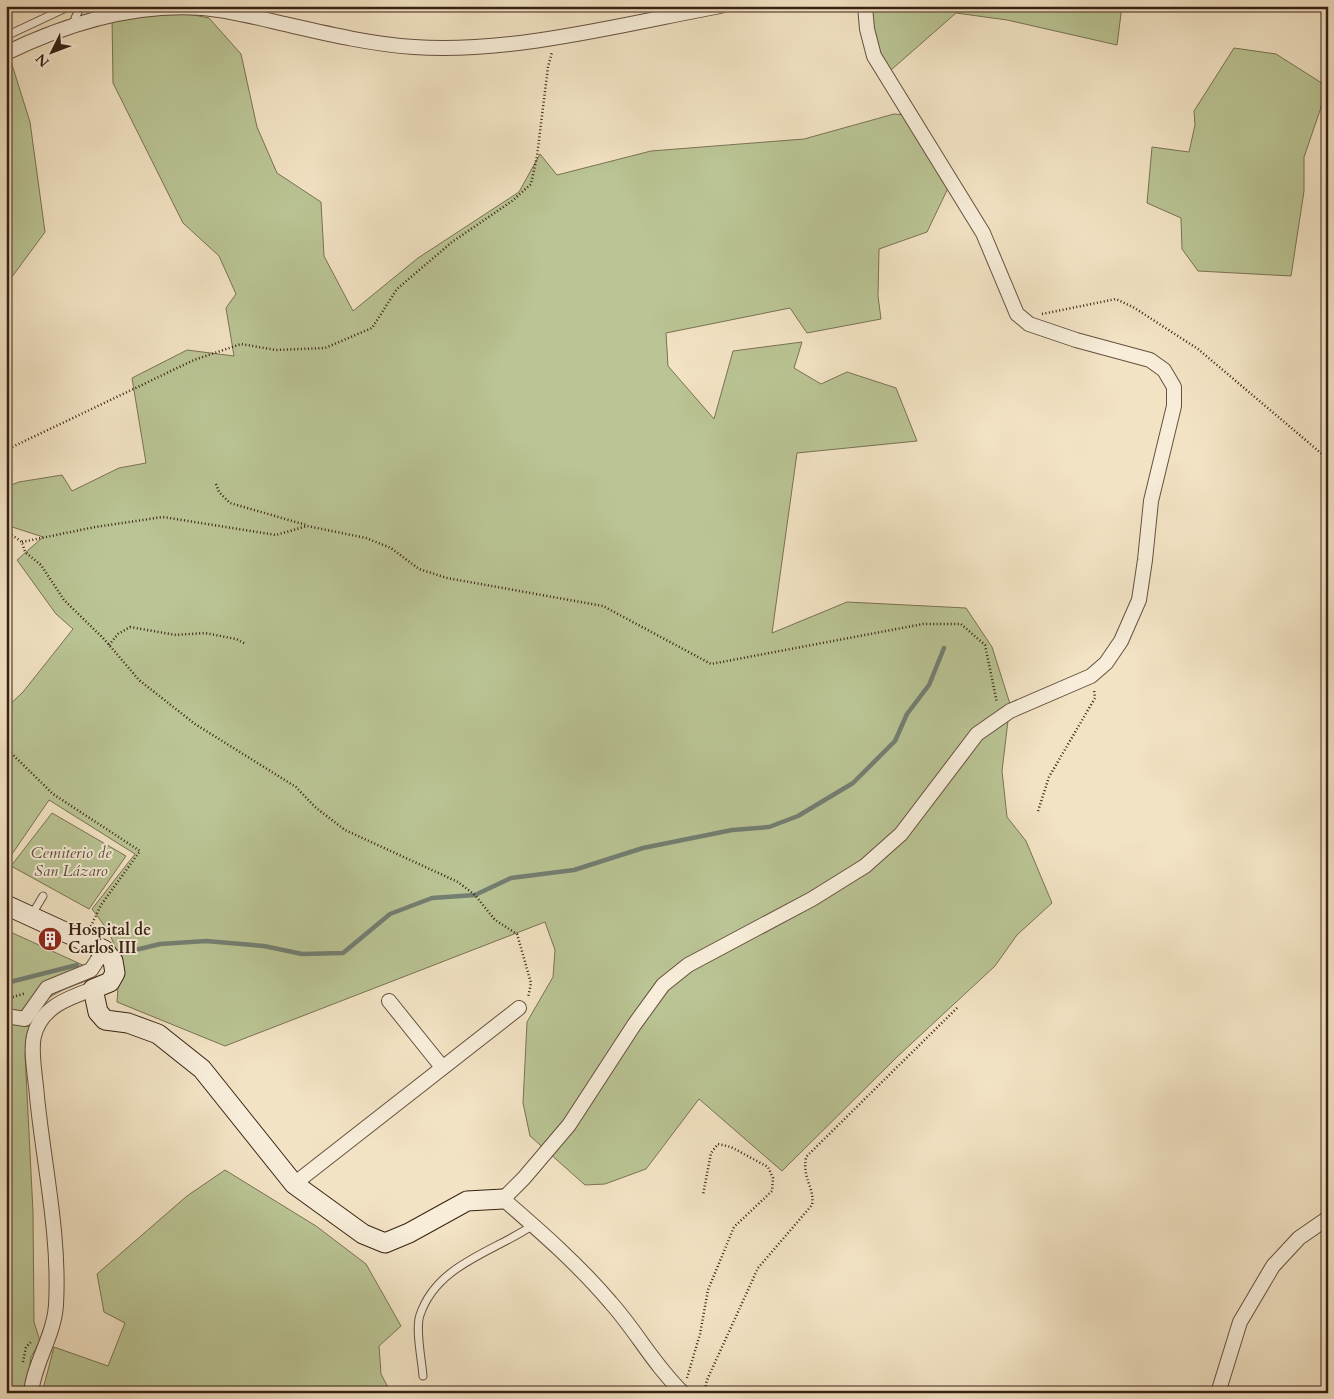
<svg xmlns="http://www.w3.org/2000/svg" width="1334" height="1399" font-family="Cardo,serif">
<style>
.green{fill:#bac494;stroke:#797253}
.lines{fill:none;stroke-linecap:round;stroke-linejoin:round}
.stream{stroke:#737f72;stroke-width:4.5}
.lane-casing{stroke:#66513e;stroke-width:9}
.street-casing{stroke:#66513e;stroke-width:16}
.secondary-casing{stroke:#382012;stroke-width:21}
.path{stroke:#382012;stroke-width:2.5;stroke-dasharray:1 2.5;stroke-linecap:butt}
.lane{stroke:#f7edd9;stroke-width:7}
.street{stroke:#f7edd9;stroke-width:14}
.secondary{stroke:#f7edd9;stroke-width:19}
.labels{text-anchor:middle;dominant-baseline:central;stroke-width:4;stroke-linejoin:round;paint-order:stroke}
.park-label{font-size:16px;font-style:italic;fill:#5f5139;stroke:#f7edd9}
.poi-label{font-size:16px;font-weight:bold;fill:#382012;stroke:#f7edd9;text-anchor:start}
</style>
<rect width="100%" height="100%" fill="#f2e3c4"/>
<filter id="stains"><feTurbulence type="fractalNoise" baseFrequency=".004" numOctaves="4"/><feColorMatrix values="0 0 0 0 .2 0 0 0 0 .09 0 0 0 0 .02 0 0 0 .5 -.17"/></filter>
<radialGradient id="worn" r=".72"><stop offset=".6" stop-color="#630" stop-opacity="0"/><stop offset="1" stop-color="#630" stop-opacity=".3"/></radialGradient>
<g class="green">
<polygon points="869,6 1122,6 1117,45 1007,20 956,13 891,70 879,55"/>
<path d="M167 10 209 18 241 54 257 127 277 173 321 202 324 256 353 311 418 258 519 192 540 154 557 175 651 151 804 139 894 114 917 116 949 186 927 232 879 249 878 296 881 319 807 333 790 308 666 333 668 366 714 419 733 351 802 342 794 368 821 384 847 372 896 388 917 441 797 453 772 633 847 602 966 608 992 647 1010 704 1002 771 1007 817 1026 841 1052 903 1017 935 995 966 898 1056 782 1171 699 1099 646 1169 605 1184 585 1185 530 1136 523 1103 527 1022 553 977 555 950 545 922 225 1046 117 1002C120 957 121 946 92 909L135 854 49 800 6 863V708L23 692 73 629 56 614 17 560 43 537 6 525V487L19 482 62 475 72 491 119 468 146 463 132 378 187 350 234 356 226 308 236 294 219 256 183 223 113 83 112 16Z"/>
<polygon points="1234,48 1276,54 1328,87 1304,157 1304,191 1291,276 1198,271 1182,249 1181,218 1147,203 1152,147 1189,152 1195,125 1194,111"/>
<polygon points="9,55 30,122 45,232 6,285 6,57"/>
<polygon points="52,813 126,856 89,909 11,866"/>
<path d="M6 930 87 967 92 979C45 995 31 1002 25 1054L33 1212 34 1322 40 1341 31 1357 26 1393H6Z"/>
<polygon points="225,1170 316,1226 366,1264 401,1326 379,1346 381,1374 391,1393 42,1393 54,1347 108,1366 125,1323 104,1312 97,1274 187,1196"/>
</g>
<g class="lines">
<g class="stream">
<polyline points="123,953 160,944 206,941 264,946 302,954 343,953 390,914 432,898 475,895 511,878 574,870 643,848 732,830 769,827 798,816 853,783 895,741 907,714 929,685 944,648"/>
<polyline points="6,983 77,965"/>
</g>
<g class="lane-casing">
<g id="lane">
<polyline points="76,23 75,18 81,6"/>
<polyline points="6,36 70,6"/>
<polyline points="31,916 43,896"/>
<path d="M423 1376C422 1361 415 1329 420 1315 437 1264 494 1252 533 1225"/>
</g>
</g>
<g class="street-casing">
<g id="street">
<path d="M6 53C68 23 134 3 202 8 228 10 255 17 280 23 324 33 369 44 414 47 509 54 625 24 720 6"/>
<polyline points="389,1001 442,1067"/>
<polyline points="6,1016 25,1019 47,988 91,970 104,950"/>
<polyline points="294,1184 519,1008"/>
<path d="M31 1393C34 1363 54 1336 56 1305 60 1236 44 1166 37 1097 36 1080 30 1052 34 1036 41 1007 68 998 93 989"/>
<path d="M683 1393C653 1364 637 1332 611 1303 579 1265 540 1231 503 1199L524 1178 569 1125 634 1025 663 985 688 965 812 899 865 866 901 834 977 734 1010 711 1091 676 1106 663 1121 641 1139 600 1145 560 1151 501 1174 406V387L1164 370 1150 360 1076 340 1029 324 1017 314 983 233 874 56 867 29 865 6"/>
<polyline points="1218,1393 1240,1322 1273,1266 1299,1238 1328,1218"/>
</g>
</g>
<g class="secondary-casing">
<polyline id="secondary" points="6,905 104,950 113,961 115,973 110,982 93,989 98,1012 105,1020 128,1023 158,1034 202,1069 294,1184 363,1234 385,1243 409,1233 467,1201 503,1199"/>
</g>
<g class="path">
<polyline points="1042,314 1116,299 1133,307 1198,349 1328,459"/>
<polyline points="6,450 194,360 241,344 276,350 325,348 372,328 397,289 452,242 512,201 531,184 537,156 548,67 552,52"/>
<polyline points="216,484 219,492 230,503 306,525"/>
<polyline points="6,531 22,542 25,552 41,565 64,600 104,639 139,680 195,724 296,787 315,807 345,830 458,882 475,895 495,920 517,934 531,983 528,998"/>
<polyline points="22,542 95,527 163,517 276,535 307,526 366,538 391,548 419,569 447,578 603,606 711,664 923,624 961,624 985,645 997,703"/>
<polyline points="109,645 118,634 130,627 176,635 205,633 236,639 246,644"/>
<polyline points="6,748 53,794 140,851 101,905 90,928"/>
<polyline points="1038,811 1049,777 1095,698 1094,690"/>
<polyline points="6,999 26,993"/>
<polyline points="23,1362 26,1347 31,1342"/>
<polyline points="687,1378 700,1334 708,1290 734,1227 772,1191 773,1178 768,1167 731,1147 718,1144 711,1153 703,1195"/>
<path d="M704 1393 707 1380 758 1268 812 1205C815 1187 802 1180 806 1157L958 1007"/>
</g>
<use href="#lane" class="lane"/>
<use href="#street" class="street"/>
<use href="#secondary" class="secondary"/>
</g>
<defs>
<g id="building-disc" transform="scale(1.25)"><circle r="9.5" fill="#8f2418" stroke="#f7edd9"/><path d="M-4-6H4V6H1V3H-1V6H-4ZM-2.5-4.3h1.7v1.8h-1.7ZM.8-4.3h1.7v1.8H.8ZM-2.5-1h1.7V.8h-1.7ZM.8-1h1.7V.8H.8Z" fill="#fff"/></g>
</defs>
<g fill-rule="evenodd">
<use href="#building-disc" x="50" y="939"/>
</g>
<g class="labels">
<g class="park-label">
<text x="71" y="853">Cemiterio de<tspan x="71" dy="18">San Lázaro</tspan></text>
</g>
<g class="poi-label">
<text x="68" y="930">Hospital de<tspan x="68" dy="18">Carlos III</tspan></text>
</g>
</g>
<rect width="1334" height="1399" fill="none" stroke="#f2e3c4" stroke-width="25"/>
<rect x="8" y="8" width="1319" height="1384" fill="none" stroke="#382012" stroke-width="2.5"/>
<rect x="12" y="12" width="1309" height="1374" fill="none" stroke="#382012"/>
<g transform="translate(52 52) rotate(228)" stroke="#f7edd9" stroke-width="4" paint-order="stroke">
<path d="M0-4L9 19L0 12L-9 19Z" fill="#382012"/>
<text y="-8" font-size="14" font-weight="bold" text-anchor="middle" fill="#382012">N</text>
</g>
<rect width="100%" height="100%" filter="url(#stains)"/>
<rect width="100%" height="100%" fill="url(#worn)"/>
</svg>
